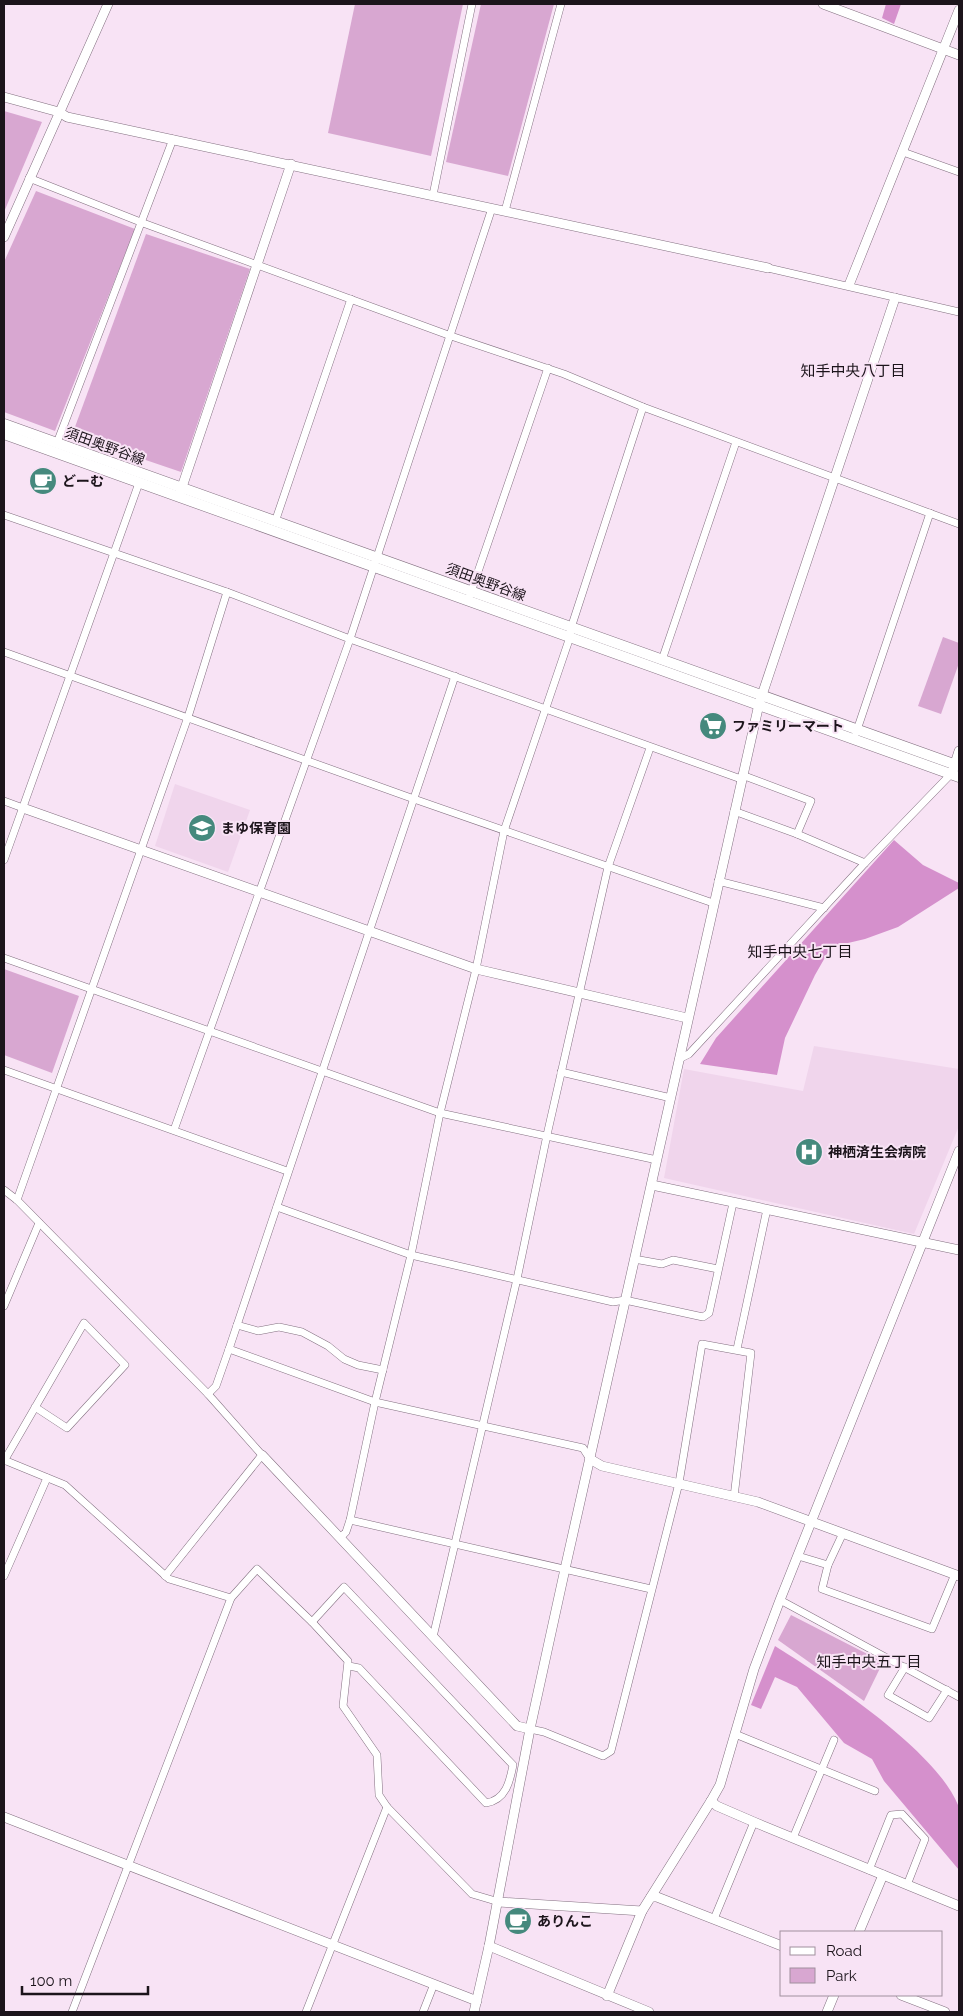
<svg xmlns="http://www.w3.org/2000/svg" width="963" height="2016" font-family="Raleway,'Noto Sans JP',sans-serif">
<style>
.built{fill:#f0d5ec}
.green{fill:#d8a7d1}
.forest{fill:#d590cc}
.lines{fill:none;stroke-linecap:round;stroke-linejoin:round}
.minor-casing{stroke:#837080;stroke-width:8}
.tertiary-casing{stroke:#837080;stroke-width:10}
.secondary-casing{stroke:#837080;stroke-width:11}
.minor{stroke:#fff;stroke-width:7}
.tertiary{stroke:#fff;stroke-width:9}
.secondary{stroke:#fff;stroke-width:10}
.labels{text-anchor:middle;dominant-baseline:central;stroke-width:4;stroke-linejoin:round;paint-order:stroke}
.street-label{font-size:14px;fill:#1c141b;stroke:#f8e3f5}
.poi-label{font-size:14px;font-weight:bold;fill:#1c141b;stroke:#f8e3f5;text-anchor:start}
.neighbourhood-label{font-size:15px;fill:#1c141b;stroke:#f8e3f5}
</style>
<rect width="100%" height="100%" fill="#f8e3f5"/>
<g class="built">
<polygon points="175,784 250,810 228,872 155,846"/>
<polygon points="814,1046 959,1069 959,1126 914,1234 664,1178 684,1069 803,1091"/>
</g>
<g class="green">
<polygon points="355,4 463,4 431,156 328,133"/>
<polygon points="481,4 554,4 508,176 446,162"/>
<polygon points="4,111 42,122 4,212"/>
<polygon points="36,191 135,229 55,431 4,412 4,262"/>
<polygon points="146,234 250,269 181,472 72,435"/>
<polygon points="943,637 959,643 959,663 941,714 918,706"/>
<polygon points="4,969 79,996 52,1073 4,1055"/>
<polygon points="791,1615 883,1662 864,1701 778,1640"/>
</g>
<g class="forest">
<polygon points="886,4 901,4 894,24 882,18"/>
<polygon points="894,840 923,865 959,883 959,888 898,927 865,939 831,947 815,975 785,1038 777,1075 700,1064 716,1038"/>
<path d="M775 1646C826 1678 936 1750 958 1805 963 1815 959 1856 959 1870L884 1781 872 1759 844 1743 797 1687 775 1677 761 1709 751 1705Z"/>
</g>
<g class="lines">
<g class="minor-casing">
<g id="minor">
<polyline points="903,152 959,172"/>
<polyline points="29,178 143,223 451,336 564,374 643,407 959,524"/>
<polyline points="433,195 472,4"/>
<polyline points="505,211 561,4"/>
<polyline points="768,268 959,312"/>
<polyline points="57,443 173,139"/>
<polyline points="4,515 227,592 350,639 741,779"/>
<polyline points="275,522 351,299"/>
<polyline points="470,595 548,368"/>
<polyline points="4,652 414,799 713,903"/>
<polyline points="662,660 736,442"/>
<polyline points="856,733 930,513"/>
<polyline points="742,775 811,801 797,834"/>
<polyline points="4,801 23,808"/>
<polyline points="734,811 797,834 865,863"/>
<polyline points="4,860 139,483"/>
<polyline points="718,881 824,908"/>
<polyline points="4,958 440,1113 657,1160"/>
<polyline points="679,1059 689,1054 865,863 951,774"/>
<polyline points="4,1070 287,1171"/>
<polyline points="561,1072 671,1098"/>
<polyline points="174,1130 350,639 492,208"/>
<polyline points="4,1190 17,1200 208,1394 262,1455 165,1576"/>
<polyline points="17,1200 188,717 227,592"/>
<polyline points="277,1207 411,1255 613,1302 625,1300 703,1317 709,1313 733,1203"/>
<polyline points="634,1259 662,1264 673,1260 718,1269"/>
<polyline points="4,1306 39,1223"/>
<polyline points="237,1325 258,1331 279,1327 302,1332 328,1346 344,1359 358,1365 383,1370"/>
<polyline points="229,1349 375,1402 583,1448 590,1459"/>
<polyline points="737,1349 767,1209"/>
<polyline points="208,1394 216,1386 229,1349 455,676"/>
<polyline points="4,1460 65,1485 169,1579 231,1598 257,1569 312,1622 348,1661 343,1706 377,1755 379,1795 387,1807 472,1894 499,1902"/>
<polyline points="4,1461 84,1323 125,1365 67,1428 35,1407"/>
<polyline points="350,1520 651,1589"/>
<polyline points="843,1533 828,1565 822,1589 932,1629 955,1574"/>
<polyline points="340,1538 346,1532 350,1520 375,1402 411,1255 440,1113 476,969 504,831 570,637 571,628 643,407"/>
<polyline points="798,1556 828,1565"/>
<polyline points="4,1576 47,1478"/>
<polyline points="780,1600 959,1697"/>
<path d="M312 1622 344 1587 513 1765C510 1781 506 1800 486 1803L359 1668 349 1666"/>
<polyline points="433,1637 517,1279 547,1135 608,867 650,748"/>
<polyline points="905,1667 888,1695 929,1718 947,1690"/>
<polyline points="530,1729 544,1732 603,1756 611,1751 679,1483 702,1344 751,1353 734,1497"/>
<polyline points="735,1734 875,1791"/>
<polyline points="793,1838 834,1740"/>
<polyline points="869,1870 891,1815 902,1814 925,1839 907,1885"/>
<polyline points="714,1919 754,1822"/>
<polyline points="72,2012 231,1598"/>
<polyline points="306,2012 387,1807"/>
<polyline points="423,2012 434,1984"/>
</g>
</g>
<g class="tertiary-casing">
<g id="tertiary">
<polyline points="823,4 959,55"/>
<polyline points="4,97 59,112 67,117 768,268"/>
<polyline points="4,237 108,4"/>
<polyline points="849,285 959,10"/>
<polyline points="180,493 291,164"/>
<polyline points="953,770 959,751"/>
<polyline points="23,808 476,969 687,1018"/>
<polyline points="652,1185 959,1250"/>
<polyline points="262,1455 517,1726 530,1729"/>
<polyline points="590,1459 602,1466 758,1502 959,1576"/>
<polyline points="711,1801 717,1806 754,1822 959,1906"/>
<polyline points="4,1817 477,2001"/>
<polyline points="651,1897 657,1897 782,1946"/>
<polyline points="499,1902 642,1911 711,1801 720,1785 754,1669 780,1600 959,1151"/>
<polyline points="859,1932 883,1875"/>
<polyline points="489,1946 649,2012"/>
<polyline points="901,1995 945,2012"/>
<polyline points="607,1996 642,1911"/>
<polyline points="474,2012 489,1946 530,1729 565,1569 759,704 895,298"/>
<polyline points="827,2012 834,1995"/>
</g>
</g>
<g class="secondary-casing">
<g id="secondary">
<polyline points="4,424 959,766"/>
<polyline points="4,434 959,777"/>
</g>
</g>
<use href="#minor" class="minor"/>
<use href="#tertiary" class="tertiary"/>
<use href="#secondary" class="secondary"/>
</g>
<defs>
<g id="cafe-disc" transform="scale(1.4375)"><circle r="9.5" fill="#45897d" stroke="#f8e3f5"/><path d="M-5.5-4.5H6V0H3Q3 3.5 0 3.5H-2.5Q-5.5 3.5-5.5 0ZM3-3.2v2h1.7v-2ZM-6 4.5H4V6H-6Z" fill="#fff"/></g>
<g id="supermarket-disc" transform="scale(1.4375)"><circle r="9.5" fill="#45897d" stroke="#f8e3f5"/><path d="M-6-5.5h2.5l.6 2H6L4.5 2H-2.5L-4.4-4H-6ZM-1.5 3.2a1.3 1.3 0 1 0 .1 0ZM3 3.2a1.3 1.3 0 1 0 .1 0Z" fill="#fff"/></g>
<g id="school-disc" transform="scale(1.4375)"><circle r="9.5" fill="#45897d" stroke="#f8e3f5"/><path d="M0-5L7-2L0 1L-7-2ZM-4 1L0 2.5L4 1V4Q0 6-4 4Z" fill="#fff"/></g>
<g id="hospital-disc" transform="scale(1.4375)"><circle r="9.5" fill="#45897d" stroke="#f8e3f5"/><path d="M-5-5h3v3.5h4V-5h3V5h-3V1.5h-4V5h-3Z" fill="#fff"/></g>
</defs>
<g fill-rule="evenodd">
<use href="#cafe-disc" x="43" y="481"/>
<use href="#supermarket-disc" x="713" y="726"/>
<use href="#school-disc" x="202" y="828"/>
<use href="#hospital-disc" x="809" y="1152"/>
<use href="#cafe-disc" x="518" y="1921"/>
</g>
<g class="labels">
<g class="street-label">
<text transform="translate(105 446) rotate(20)">須田奥野谷線</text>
<text transform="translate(486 582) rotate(20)">須田奥野谷線</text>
</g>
<g class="poi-label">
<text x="62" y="481">どーむ</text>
<text x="732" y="726">ファミリーマート</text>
<text x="221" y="828">まゆ保育園</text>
<text x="828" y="1152">神栖済生会病院</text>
<text x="537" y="1921">ありんこ</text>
</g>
<g class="neighbourhood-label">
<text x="853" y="371">知手中央八丁目</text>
<text x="800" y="952">知手中央七丁目</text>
<text x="869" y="1662">知手中央五丁目</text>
</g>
</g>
<rect width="963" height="2016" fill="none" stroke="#1c141b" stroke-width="10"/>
<rect x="780" y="1931" width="162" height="65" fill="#f8e3f5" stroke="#a0909e"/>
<rect x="790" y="1947" width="25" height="8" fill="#ffffff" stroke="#a0909e"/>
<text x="826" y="1956" font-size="15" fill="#1c141b">Road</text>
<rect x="790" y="1968" width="25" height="15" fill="#d8a7d1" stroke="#a0909e"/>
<text x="826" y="1981" font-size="15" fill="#1c141b">Park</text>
<path d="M22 1986v8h126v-8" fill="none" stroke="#1c141b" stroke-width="2.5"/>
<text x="30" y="1986" font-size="15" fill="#1c141b" stroke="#f8e3f5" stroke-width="4" paint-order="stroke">100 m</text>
</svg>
